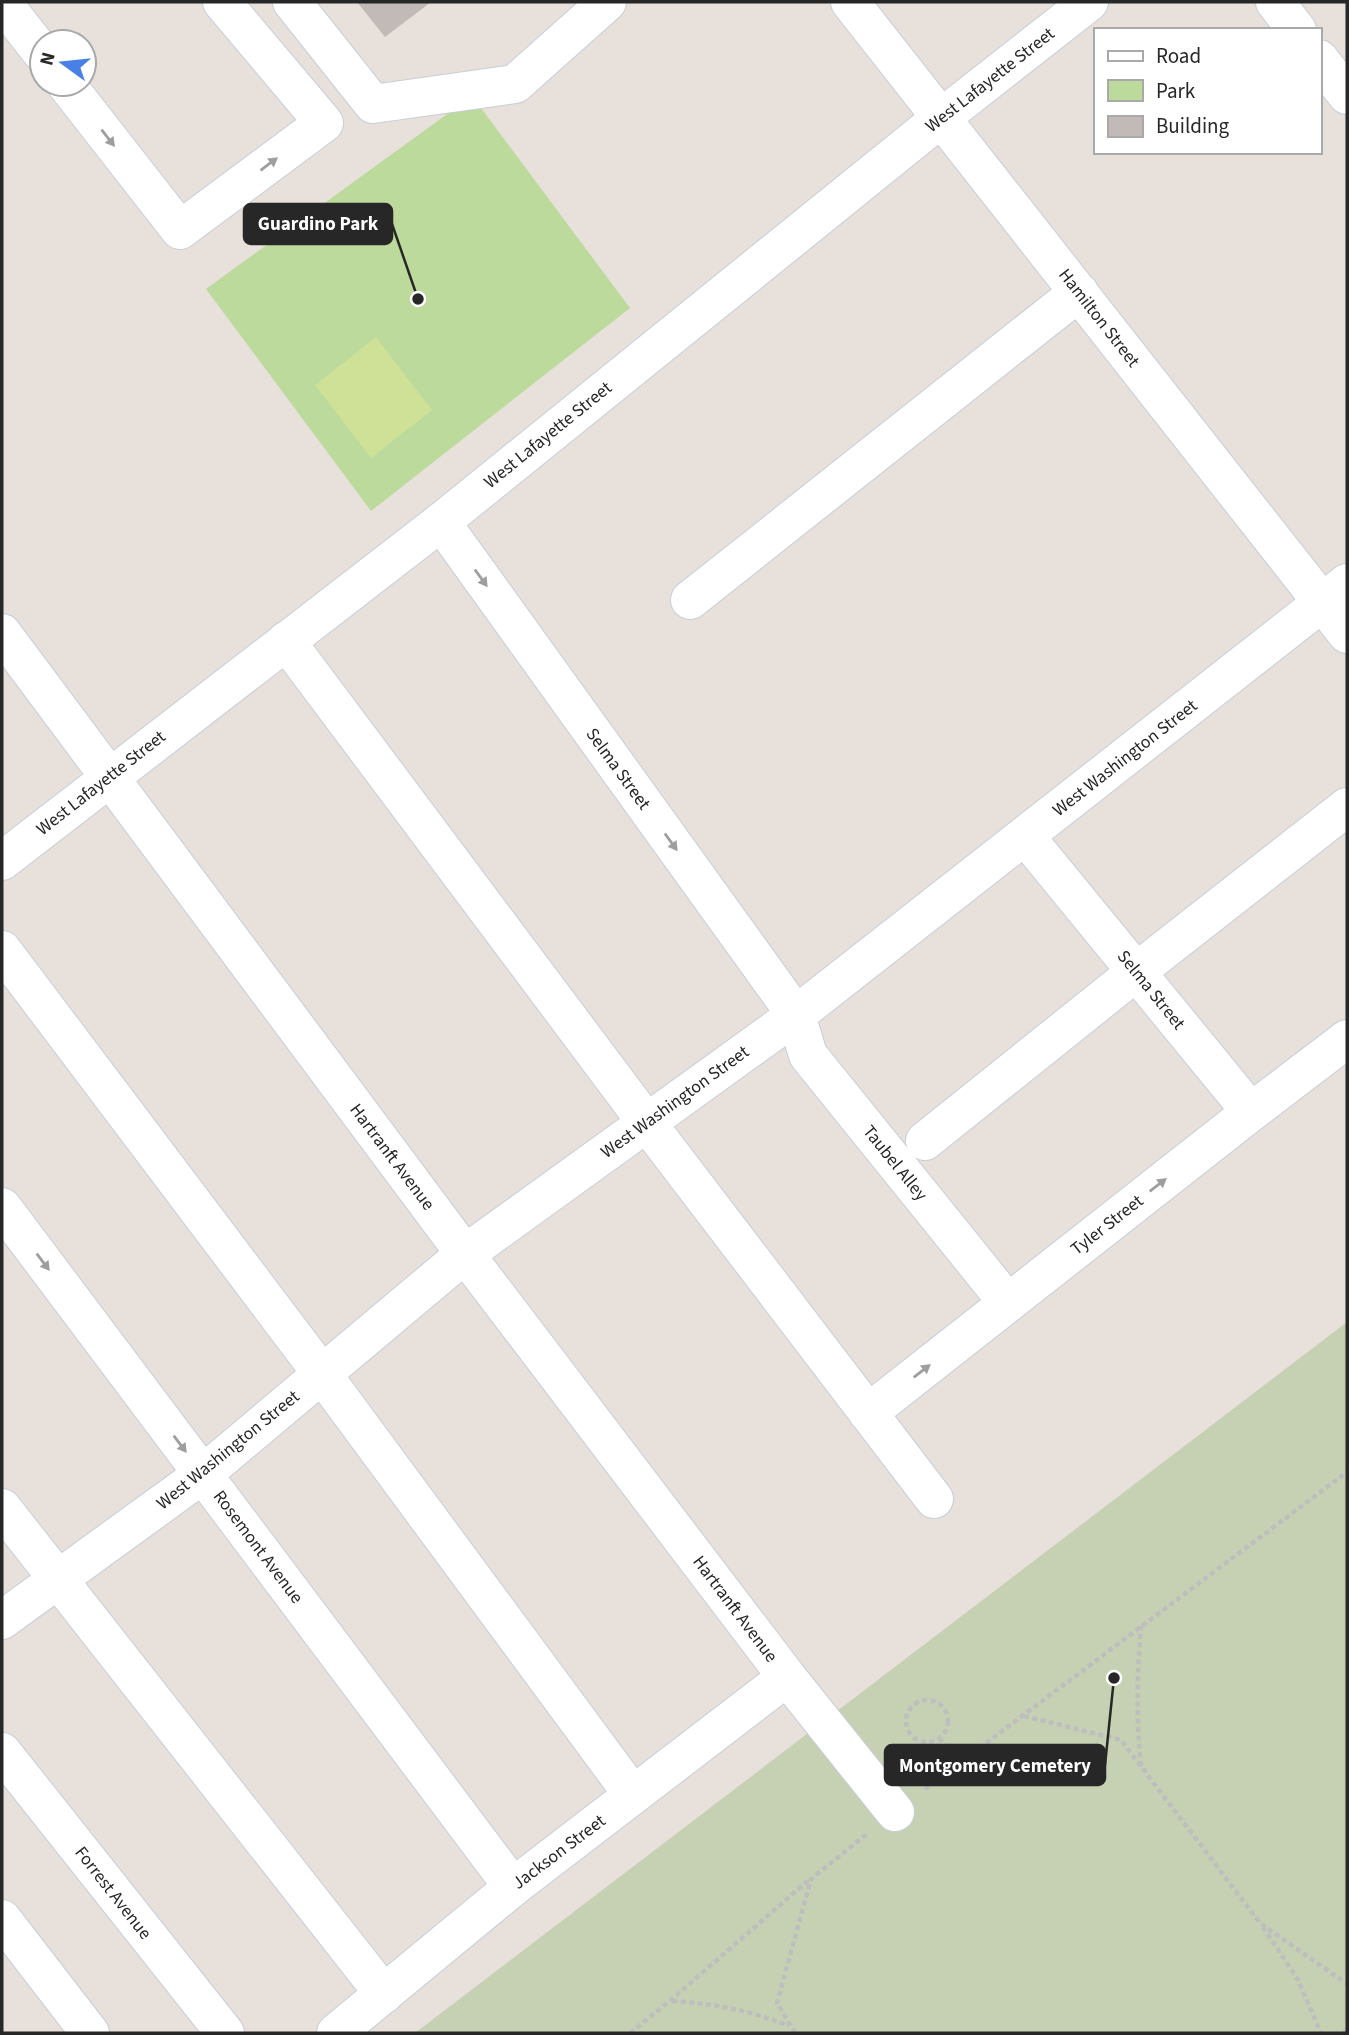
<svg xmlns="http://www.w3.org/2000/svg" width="1349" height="2035" font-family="'Source Sans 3',sans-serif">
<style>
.green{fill:#bbda9b}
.cemetery{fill:#c6d1b3}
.pitch{fill:#cee197}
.building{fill:#c1bab7}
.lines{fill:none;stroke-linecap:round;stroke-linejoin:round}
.minor-casing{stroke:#c8ced8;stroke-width:40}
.path{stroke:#bebebe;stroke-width:4.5;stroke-dasharray:5 3.5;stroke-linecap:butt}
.minor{stroke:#fff;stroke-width:38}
.oneway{fill:#9e9e9e}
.labels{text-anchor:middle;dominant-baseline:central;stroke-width:6;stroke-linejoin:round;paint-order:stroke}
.street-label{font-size:18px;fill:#272727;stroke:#fff}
.leader{fill:none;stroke:#272727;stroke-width:2.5}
.callout-dot{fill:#272727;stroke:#fff;stroke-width:2.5}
.callout{fill:#272727;stroke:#272727;stroke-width:2.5}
.callout-label{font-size:19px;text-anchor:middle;font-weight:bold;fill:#fff}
</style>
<rect width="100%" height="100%" fill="#e8e0da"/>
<polygon class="green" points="472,96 630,308 371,511 206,289"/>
<polygon class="cemetery" points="1347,1322 1347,2033 415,2033"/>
<polygon class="pitch" points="376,337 432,410 371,458 315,385"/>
<polygon class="building" points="357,2 431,2 385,37"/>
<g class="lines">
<g class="minor-casing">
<g id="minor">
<polyline points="2,2 42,53"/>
<polyline points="292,2 373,104 515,84 607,2"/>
<polyline points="850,2 1347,634"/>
<polyline points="1275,2 1297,30"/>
<polyline points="1319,59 1347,95"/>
<polyline points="66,84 180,230 324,123 222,2"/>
<polyline points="441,522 796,1015 808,1055 1008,1303"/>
<polyline points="690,600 1079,292"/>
<polyline points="2,633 465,1254 787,1677 895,1812"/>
<polyline points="286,641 647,1123 934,1499"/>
<polyline points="1025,836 1251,1112"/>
<polyline points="2,861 441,522 941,118 1089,2"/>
<polyline points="2,950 322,1374 633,1795"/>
<polyline points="925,1141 1136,972 1347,807"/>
<polyline points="2,1207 513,1887"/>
<polyline points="868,1413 1251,1112 1347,1039"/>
<polyline points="2,1508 384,1994"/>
<polyline points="2,1620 203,1474 465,1254 796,1015 1347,583"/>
<polyline points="2,1752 225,2033"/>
<polyline points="2,1919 90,2033"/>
<polyline points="336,2033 513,1887 787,1677"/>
</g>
</g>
<g class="path">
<circle cx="927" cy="1721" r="21"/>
<polyline points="1024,1716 1121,1740 1260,1923 1347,1984"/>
<polyline points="939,1738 962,1762"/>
<path d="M1141 1766C1136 1718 1137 1674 1141 1626"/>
<polyline points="925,1789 1347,1472"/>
<polyline points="1263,1927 1298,1980 1321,2033"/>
<path d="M672 2001C715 2004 749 2010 789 2026"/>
<polyline points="630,2033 671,2000 810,1879"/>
<polyline points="795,2033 777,2003 811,1879 868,1833"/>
<polyline points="1343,2033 1347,2030"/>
</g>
<use href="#minor" class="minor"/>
</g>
<defs><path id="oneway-solid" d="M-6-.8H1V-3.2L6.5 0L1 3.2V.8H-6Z" transform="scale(1.75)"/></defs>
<g class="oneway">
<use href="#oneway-solid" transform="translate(108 138) rotate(52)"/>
<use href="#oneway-solid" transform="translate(269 164) rotate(-37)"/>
<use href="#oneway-solid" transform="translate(481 578) rotate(54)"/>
<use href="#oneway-solid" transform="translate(671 842) rotate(54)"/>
<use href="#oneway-solid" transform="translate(1158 1185) rotate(-38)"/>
<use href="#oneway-solid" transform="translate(43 1262) rotate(53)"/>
<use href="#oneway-solid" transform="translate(922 1371) rotate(-38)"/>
<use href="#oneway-solid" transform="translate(180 1444) rotate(53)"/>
</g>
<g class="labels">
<g class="street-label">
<text transform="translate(990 80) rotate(-38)">West Lafayette Street</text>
<text transform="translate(1099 318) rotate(52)">Hamilton Street</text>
<text transform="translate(548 435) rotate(-39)">West Lafayette Street</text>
<text transform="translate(1125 758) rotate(-38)">West Washington Street</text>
<text transform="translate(618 769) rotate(54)">Selma Street</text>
<text transform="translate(101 783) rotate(-38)">West Lafayette Street</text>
<text transform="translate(1151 990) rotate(51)">Selma Street</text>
<text transform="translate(675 1102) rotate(-36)">West Washington Street</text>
<text transform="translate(392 1157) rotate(53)">Hartranft Avenue</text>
<text transform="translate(895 1163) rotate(51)">Taubel Alley</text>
<text transform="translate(1107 1225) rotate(-38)">Tyler Street</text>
<text transform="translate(228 1450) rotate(-39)">West Washington Street</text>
<text transform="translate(258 1547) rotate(53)">Rosemont Avenue</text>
<text transform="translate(735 1609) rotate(53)">Hartranft Avenue</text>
<text transform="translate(559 1852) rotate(-37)">Jackson Street</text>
<text transform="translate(113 1893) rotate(52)">Forrest Avenue</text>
</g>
</g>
<path class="leader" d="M418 299L392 224M1114 1678L1105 1765"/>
<g class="callout-dot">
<circle cx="418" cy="299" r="7"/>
<circle cx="1114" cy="1678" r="7"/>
</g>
<g class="callout">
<rect x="244" y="204" width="148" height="40" rx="7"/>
<rect x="885" y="1745" width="220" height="40" rx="7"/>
</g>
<g class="callout-label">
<text x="318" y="230">Guardino Park</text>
<text x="995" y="1772">Montgomery Cemetery</text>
</g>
<rect width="1349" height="2035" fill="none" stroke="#272727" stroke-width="7"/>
<rect x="1094" y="28" width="228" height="126" fill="#ffffff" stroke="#a9a9a9" stroke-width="2"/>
<rect x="1108" y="51" width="35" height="10" fill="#ffffff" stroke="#a9a9a9" stroke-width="2"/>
<text x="1156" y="63" font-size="21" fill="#272727">Road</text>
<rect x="1108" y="80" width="35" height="21" fill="#bbda9b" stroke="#a9a9a9" stroke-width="2"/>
<text x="1156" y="98" font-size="21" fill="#272727">Park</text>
<rect x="1108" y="116" width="35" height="21" fill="#c1bab7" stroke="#a9a9a9" stroke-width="2"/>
<text x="1156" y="133" font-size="21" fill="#272727">Building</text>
<g transform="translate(63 63) rotate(285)"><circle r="33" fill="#ffffff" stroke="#a9a9a9" stroke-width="2"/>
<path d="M0-5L12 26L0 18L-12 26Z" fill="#4880e7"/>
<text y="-10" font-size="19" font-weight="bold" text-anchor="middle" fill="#272727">N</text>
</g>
</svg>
